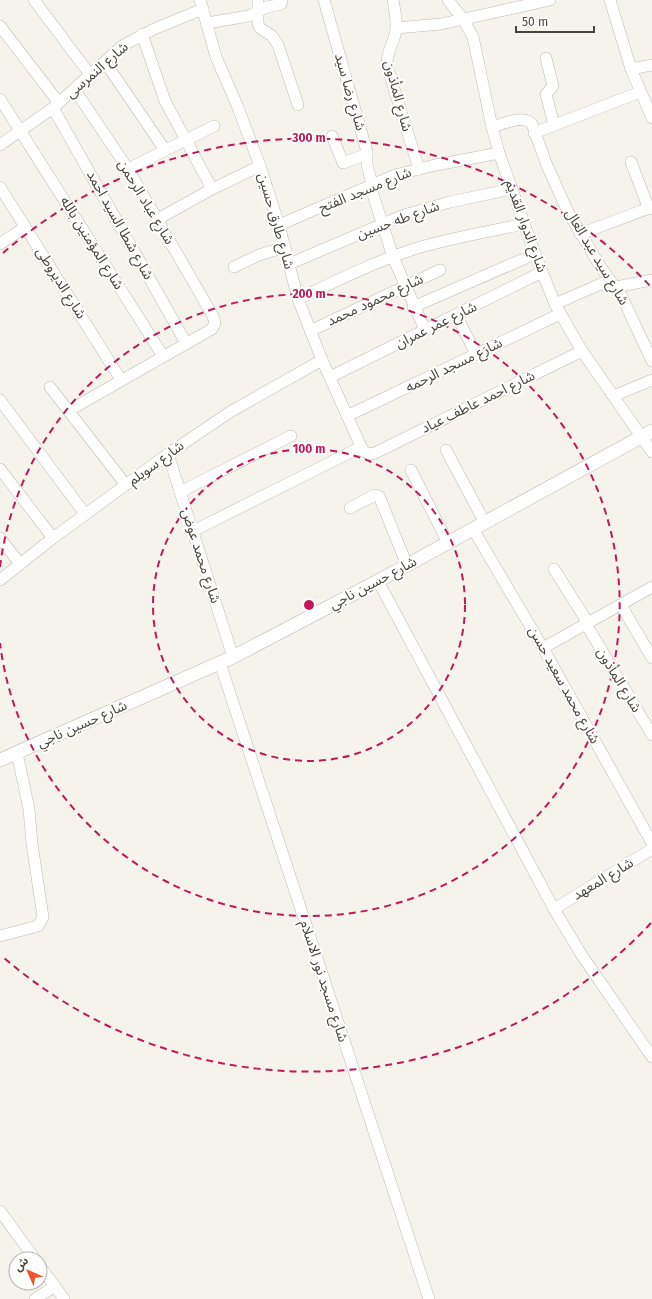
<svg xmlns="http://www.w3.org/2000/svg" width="652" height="1299" font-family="'Fira Sans','Noto Sans Arabic',sans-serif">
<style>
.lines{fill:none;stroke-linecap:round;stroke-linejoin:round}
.minor-casing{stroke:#c0bbaf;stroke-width:12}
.tertiary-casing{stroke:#c0bbaf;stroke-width:14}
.minor{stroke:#fff;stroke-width:11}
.tertiary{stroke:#fff;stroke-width:13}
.ring{fill:none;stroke:#c2185b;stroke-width:2;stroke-dasharray:7 5}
.labels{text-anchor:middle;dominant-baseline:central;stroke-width:4;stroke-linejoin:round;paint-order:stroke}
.street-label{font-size:14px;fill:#49443a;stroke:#fff}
.centre{fill:#c2185b;stroke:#fff;stroke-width:2}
.ring-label{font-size:12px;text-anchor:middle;font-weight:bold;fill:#c2185b;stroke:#fff;stroke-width:4;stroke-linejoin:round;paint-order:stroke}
</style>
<rect width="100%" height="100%" fill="#f5f3ec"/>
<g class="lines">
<g class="minor-casing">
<g id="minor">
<polyline points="34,0 91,76"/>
<polyline points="200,0 216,57 237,105 260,166 279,225 298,299 322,360 363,451 370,454 375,453 582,351"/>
<polyline points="258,0 258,24 260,28 272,36 278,45 298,105"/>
<polyline points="324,0 367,152 367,165 372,184"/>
<path d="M393 0C395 12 398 24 395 35 392 46 386 54 387 66L419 169"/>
<polyline points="448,0 463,19 473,37 492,127 499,153 535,254 555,304 582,351 652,452"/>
<polyline points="610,0 631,69 652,118"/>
<polyline points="207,23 249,16 267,7 281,4 282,0"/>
<polyline points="0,26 59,103"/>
<polyline points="396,28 441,24 550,0"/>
<polyline points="142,34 165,101 212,189"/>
<polyline points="546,58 553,86 546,94 554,125"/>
<polyline points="105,62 165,150"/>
<polyline points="631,69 652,65"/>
<polyline points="0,99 163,356"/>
<polyline points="53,108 186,343"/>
<path d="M492 127C503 124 524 114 532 124L546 163 567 210 600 266 622 297 652 361"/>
<polyline points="534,133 640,92"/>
<polyline points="332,136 343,163 367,154"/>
<polyline points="0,145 53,108 122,46 154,29 203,9"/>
<polyline points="631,162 649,209"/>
<polyline points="128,169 214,126"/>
<polyline points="370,185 393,257 425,330"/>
<polyline points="0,187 121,380"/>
<polyline points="158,219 212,189 260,166"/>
<polyline points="279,225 395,175 431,166 499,153"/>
<polyline points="580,234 652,207"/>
<polyline points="0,244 25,227"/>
<polyline points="289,264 404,215 450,202 512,189"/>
<polyline points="234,267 259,255 285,247"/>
<polyline points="616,287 652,280"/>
<path d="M298 299C336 281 374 262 414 249 450 238 487 232 524 224"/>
<polyline points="555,304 610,280"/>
<polyline points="413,307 535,254"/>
<polyline points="456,315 476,354"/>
<polyline points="310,331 440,270"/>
<polyline points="330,377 542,272"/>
<polyline points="50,387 126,485"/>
<polyline points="613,396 652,380"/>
<polyline points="0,400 85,514"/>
<polyline points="68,411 212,329 215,323 213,316 128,169 75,90"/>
<polyline points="347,416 560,314"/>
<polyline points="446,450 485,523"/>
<polyline points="168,454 233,657"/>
<polyline points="0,469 53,538"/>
<polyline points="411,470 448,543"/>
<polyline points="180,492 291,436"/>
<polyline points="350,508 375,495 379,496 407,565"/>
<polyline points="473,529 543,648 652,843"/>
<polyline points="193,531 361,447"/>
<polyline points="0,538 20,564"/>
<polyline points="554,569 588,623"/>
<polyline points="0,580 53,538 168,454 230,412 322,360"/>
<polyline points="378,581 554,909 581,954 652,1057"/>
<polyline points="621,605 652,658"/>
<polyline points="586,624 652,735"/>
<polyline points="543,648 652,587"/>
<polyline points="220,663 429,1299"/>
<polyline points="554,909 652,849"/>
<polyline points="0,936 38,926 43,917 32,844 29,809 17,753"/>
<polyline points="0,1211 35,1259"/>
<polyline points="40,1266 64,1299"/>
<polyline points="35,1299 55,1286"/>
</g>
</g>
<g class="tertiary-casing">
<polyline id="tertiary" points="0,760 233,657 378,581 652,431"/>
</g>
<use href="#minor" class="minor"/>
<use href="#tertiary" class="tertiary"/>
</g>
<g class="ring">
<circle cx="309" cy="605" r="156"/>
<path d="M0 567A311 311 0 1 1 0 643"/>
<path d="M651 923A467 467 0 0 1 3 957M3 253A467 467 0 0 1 651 287"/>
</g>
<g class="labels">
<g class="street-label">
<text transform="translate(97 70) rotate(-41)">شارع النمرسى</text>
<text transform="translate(350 92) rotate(74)">شارع رضا سيد</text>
<text transform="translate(398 96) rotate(75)">شارع المأذون</text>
<text transform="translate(365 190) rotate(-22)">شارع مسجد الفتح</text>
<text transform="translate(146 202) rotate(59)">شارع عباد الرحمن</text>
<text transform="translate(398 220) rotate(-20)">شارع طه حسين</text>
<text transform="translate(276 221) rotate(74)">شارع طارق حسين</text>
<text transform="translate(120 225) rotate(61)">شارع شطا السيد احمد</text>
<text transform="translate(526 226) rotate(70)">شارع الدوار القديم</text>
<text transform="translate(92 243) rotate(58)">شارع المؤمنين بالله</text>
<text transform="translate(597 257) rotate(59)">شارع سيد عبد العال</text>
<text transform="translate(61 283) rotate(58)">شارع الديروطى</text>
<text transform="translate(375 300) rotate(-25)">شارع محمود محمد</text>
<text transform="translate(436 325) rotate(-26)">شارع عمر عمران</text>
<text transform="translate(454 365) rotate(-26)">شارع مسجد الرحمه</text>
<text transform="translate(478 402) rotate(-26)">شارع احمد عاطف عياد</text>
<text transform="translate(156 463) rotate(-36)">شارع سويلم</text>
<text transform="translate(201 556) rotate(72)">شارع محمد عوض</text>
<text transform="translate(373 583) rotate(-28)">شارع حسين ناجي</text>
<text transform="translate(619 680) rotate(59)">شارع المأذون</text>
<text transform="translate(564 685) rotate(61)">شارع محمد سعيد حسن</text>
<text transform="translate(82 724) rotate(-24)">شارع حسين ناجي</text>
<text transform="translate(603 879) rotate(-31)">شارع المعهد</text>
<text transform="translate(324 981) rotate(72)">شارع مسجد نور الاسلام</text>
</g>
</g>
<circle cx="309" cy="605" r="6" class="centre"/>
<g class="ring-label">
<text x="309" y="142">300 m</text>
<text x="309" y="298">200 m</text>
<text x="309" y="453">100 m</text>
</g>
<g transform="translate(28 1271) rotate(315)"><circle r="19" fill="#ffffff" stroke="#b6b4b0"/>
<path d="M0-3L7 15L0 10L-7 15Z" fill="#ed542b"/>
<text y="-6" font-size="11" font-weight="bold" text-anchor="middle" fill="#49443a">ش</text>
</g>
<path d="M516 26v6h78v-6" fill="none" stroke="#49443a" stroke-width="2"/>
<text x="522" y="26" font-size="12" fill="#49443a" stroke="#ffffff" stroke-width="3" paint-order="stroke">50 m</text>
</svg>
